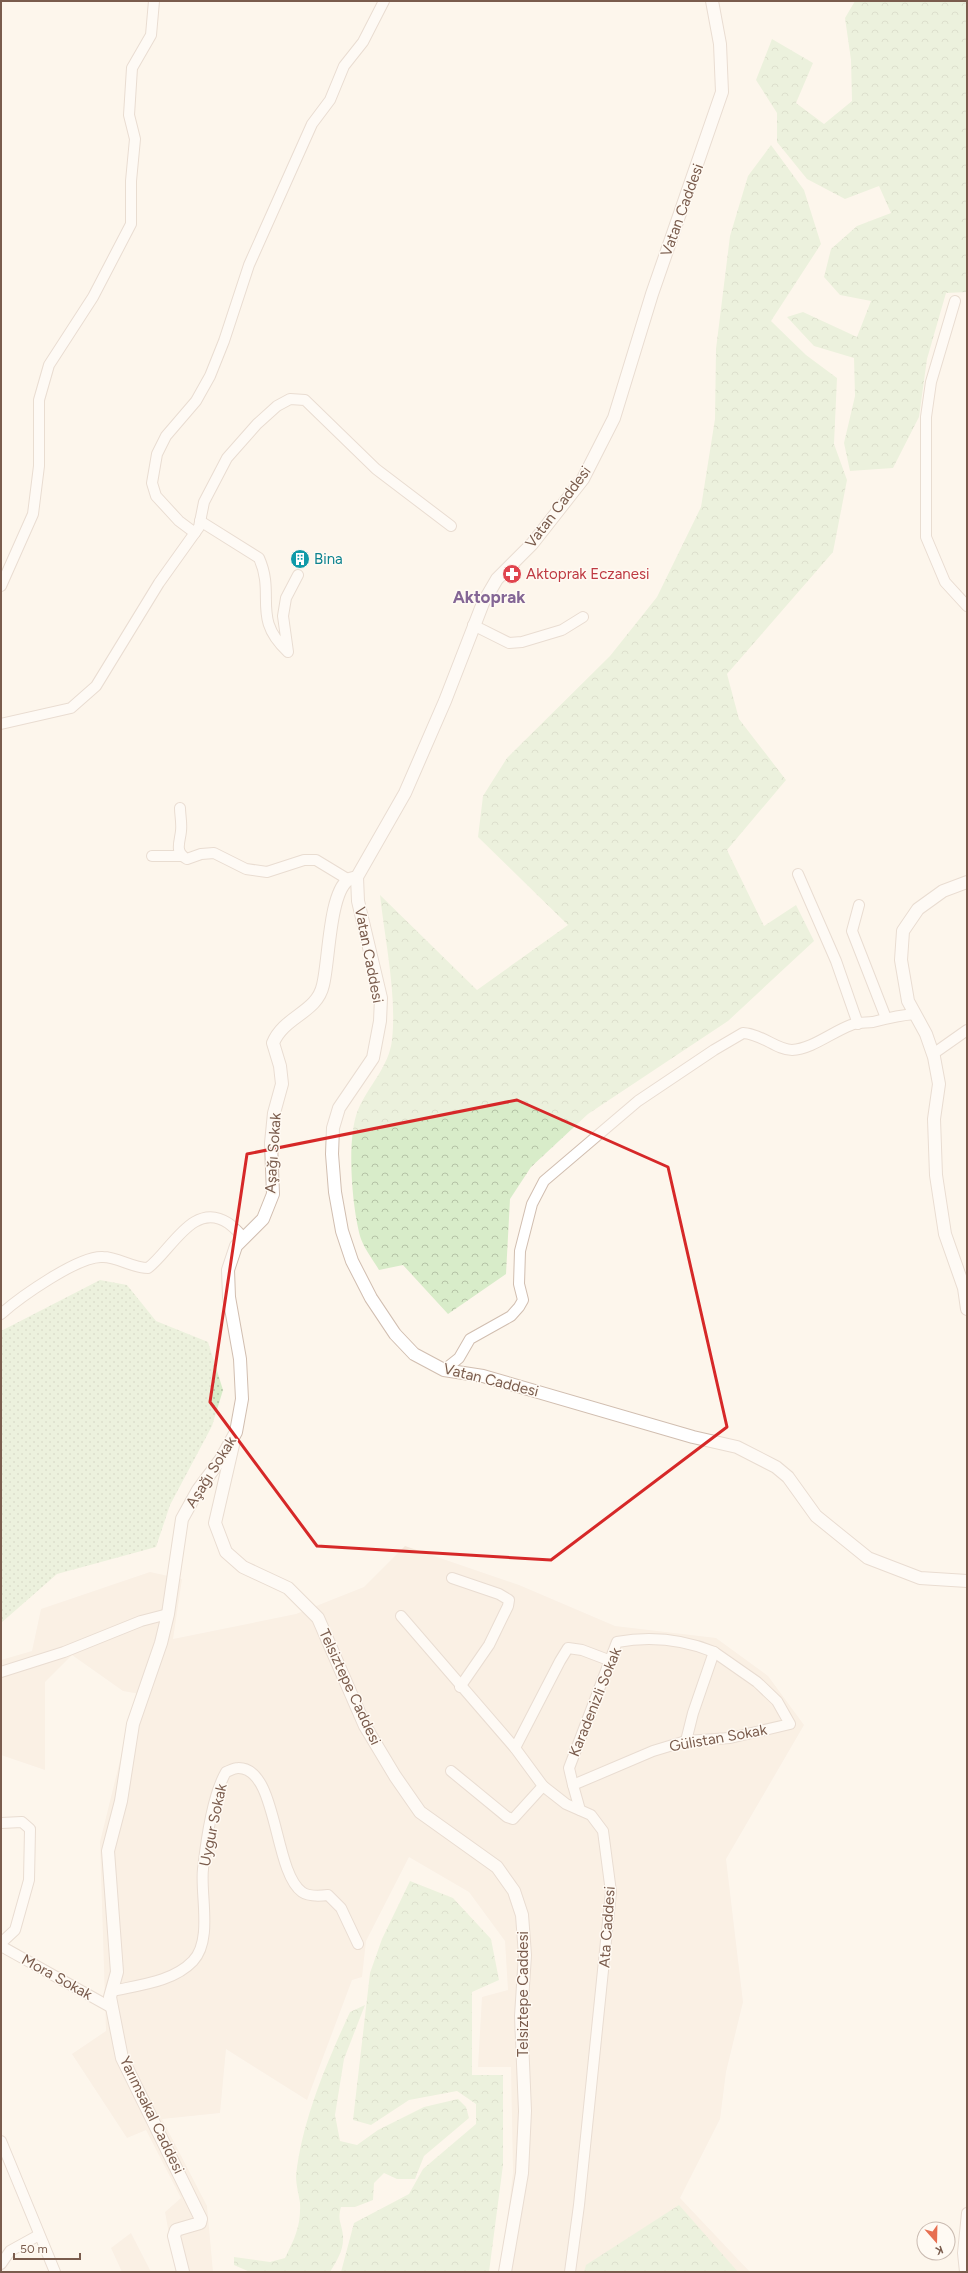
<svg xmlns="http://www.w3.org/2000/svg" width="968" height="2273" font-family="Figtree,sans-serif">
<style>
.residential{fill:#f5e8da}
.grass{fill:url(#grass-dots)}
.forest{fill:url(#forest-crowns)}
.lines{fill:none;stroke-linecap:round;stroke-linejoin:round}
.minor-casing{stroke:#d1beb0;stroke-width:12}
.tertiary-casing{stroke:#d1beb0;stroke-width:14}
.minor{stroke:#fff;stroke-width:10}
.tertiary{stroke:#fff;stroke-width:12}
.marked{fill:none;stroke:#d62828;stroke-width:3;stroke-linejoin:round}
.labels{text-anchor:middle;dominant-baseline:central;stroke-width:3;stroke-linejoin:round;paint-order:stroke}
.street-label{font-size:15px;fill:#7a5c4d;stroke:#fffaf3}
.culture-label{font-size:15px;fill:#0d838f;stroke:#fffaf3;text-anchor:start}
.health-label{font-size:15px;fill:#be3a42;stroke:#fffaf3;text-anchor:start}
.quarter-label{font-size:17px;font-weight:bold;fill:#846695;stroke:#fffaf3}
</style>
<defs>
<pattern id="grass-dots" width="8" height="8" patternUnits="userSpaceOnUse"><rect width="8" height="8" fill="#d8ecc9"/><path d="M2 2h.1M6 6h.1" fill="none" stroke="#b4c2a5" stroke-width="1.8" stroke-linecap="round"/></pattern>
<pattern id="forest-crowns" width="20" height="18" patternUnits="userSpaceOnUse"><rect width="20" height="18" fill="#d8ecc9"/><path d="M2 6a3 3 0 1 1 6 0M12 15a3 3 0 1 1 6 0" fill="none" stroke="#b4c2a5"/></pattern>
</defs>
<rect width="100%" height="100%" fill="#fdf6ec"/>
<g class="residential">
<polygon points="405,1546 519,1585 615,1626 716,1638 768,1676 804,1725 726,1859 743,2002 726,2072 720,2119 680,2198 750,2272 501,2272 513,2173 511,2067 478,2067 482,1997 508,1990 505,1941 469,1892 409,1857 366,1941 362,1977 352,1980 307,2100 226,2049 220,2113 162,2119 207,2206 213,2272 176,2272 165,2212 181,2198 146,2130 127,2138 72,2054 106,2031 100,1842 129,1724 140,1694 123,1691 72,1655 45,1682 45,1770 1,1755 1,1660 32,1651 41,1609 150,1572 182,1579 173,1639 296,1614 364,1587"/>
<polygon points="131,2233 151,2272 122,2272 111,2248"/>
</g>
<polygon class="grass" points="100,1280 127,1285 156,1321 208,1342 223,1390 212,1426 170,1505 156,1547 57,1574 1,1623 1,1331"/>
<g class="forest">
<polygon points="855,1 967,1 967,292 946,293 927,359 919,417 893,468 850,471 844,443 855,396 854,358 814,346 787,317 803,312 857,337 871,301 840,295 824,277 831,249 857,226 891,213 879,186 845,199 807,179 777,142 777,113 756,80 772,39 813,63 796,103 824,124 852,101 851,60 845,18"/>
<path d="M771 145 804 190 821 244 771 321 806 355 837 378 834 444 847 480 833 552 727 674 739 719 786 780 727 850 764 926 796 905 814 941 728 1021 588 1114 531 1167 510 1199 506 1274 448 1314 403 1265 379 1270C374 1261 365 1250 361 1239 352 1210 346 1138 358 1110 368 1086 389 1067 392 1040 397 995 385 941 380 895L477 990 568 925 478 837 483 796 507 758 610 656 657 597 701 507 715 419 716 349 730 236 748 176Z"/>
<polygon points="410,1881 453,1898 491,1939 499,1980 472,1992 472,2075 503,2075 503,2165 489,2272 341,2272 354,2223 409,2194 423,2169 476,2124 476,2104 457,2091 409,2100 371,2125 353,2120 370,1973 382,1939"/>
<path d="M365 2005 344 2059 335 2115 340 2141 357 2145 378 2130 424 2107 458 2099 466 2107 469 2118 424 2156 415 2179H397L384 2173 374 2183 373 2200 355 2207H341C337 2221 342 2223 343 2236 344 2250 337 2260 330 2272H250L234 2265V2257L270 2262 285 2258C295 2238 301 2226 300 2203 299 2195 296 2185 296 2176 302 2120 327 2062 350 2012Z"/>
<polygon points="679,2205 738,2272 584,2272 586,2265"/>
</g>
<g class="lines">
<g class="minor-casing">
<g id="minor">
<polyline points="955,301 931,382 926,417 926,537 945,582 967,606"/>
<path d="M200 521 259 558C276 596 251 618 288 652L283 616 286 598 298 575"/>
<polyline points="195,533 179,521 156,496 152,483 157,454 166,436 196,401 210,376 224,341 249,265 312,124 330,100 344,66 363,42 384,1"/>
<polyline points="1,586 33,514 39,466 39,400 49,365 93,297 131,224 131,181 135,139 129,115 132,68 151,35 154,1"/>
<polyline points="473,625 509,643 522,642 562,630 583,617"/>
<polyline points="1,724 71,708 96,686 159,583 199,527 204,502 227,458 257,424 277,406 290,399 305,400 376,469 451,526"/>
<path d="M180 808C180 815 182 823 181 831 180 842 174 852 187 859L201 854 214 853 246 869 267 872 304 860H316L349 880"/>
<polyline points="152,856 181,856"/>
<polyline points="798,874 836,961 858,1024"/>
<polyline points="859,905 852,931 886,1018"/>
<polyline points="933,1054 967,1030"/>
<path d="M1 1314C19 1298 79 1255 103 1257 118 1257 132 1268 148 1268 171 1251 193 1200 228 1223 234 1227 239 1233 244 1238"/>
<path d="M444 1370 459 1358 470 1339 511 1316 519 1307 523 1300 519 1284 520 1251 532 1204 544 1181 638 1101 714 1050 743 1033C762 1034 777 1050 792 1050 812 1049 832 1032 851 1025 858 1022 866 1023 873 1022 888 1018 900 1015 915 1014"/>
<polyline points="452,1578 499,1594 509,1600 508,1606 489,1645 460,1687"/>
<polyline points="401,1616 515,1748 543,1786 566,1804 591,1815 603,1831 611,1892 579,2205 570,2272"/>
<polyline points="1,1672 64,1652 141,1621 168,1614"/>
<polyline points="515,1748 560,1661 568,1648 582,1650 611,1661"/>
<polyline points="451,1771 507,1817 513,1819 543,1786"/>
<path d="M573 1785 569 1768 617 1642C650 1636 682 1639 714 1652L693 1713 686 1741"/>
<polyline points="580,1810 573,1785 653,1751 686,1741 730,1738 790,1724 777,1701 757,1682 714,1652"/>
<polyline points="1,1823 22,1822 30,1829 29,1880 15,1930 1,1943"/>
<polyline points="1,1946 112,2008"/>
<path d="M112 1991C139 1985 173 1982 193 1961 213 1940 200 1894 203 1869 206 1842 213 1794 226 1772 229 1771 234 1768 238 1768 278 1767 273 1871 302 1892 309 1897 320 1896 328 1895L341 1908 358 1944"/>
<polyline points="1,2141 55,2272"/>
<polyline points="1,2264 10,2251 39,2235"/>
<polyline points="965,2272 963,2253 967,2213"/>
</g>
</g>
<g class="tertiary-casing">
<g id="tertiary">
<polyline points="712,1 720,44 722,92 652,294 614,418 583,479 532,544 497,579 483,603 445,701 405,793 357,877 358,901 381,998 380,1021 373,1058 339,1108 333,1128 332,1154 335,1192 342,1231 352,1261 371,1298 395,1334 414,1354 444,1370 483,1376 693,1437 737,1447 776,1467 788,1477 816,1516 868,1558 920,1578 967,1581"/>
<polyline points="967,882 943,891 918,909 903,931 901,960 908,1001 926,1034 934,1057 939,1084 934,1119 936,1175 945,1234 964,1288 967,1309"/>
<polyline points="233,1445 215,1523 226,1552 243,1567 288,1588 318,1618 365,1726 395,1776 420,1812 497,1867 514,1891 522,1915 525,1955 521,2016 525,2111 522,2173 505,2272"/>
<path d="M183 2272 174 2236 176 2230 200 2223 201 2219 122 2058 110 1997 117 1972 108 1851 121 1801 133 1724 161 1643 168 1614 182 1519 198 1490 221 1459 236 1432 242 1399 240 1359 229 1297 228 1270 236 1246 263 1219 273 1194 271 1143 274 1113 282 1084 280 1066 273 1043C284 1016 317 1013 323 985 329 962 329 894 348 880 350 878 355 878 357 877"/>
</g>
</g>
<use href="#minor" class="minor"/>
<use href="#tertiary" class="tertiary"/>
</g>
<path d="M0 0H968V2273H0ZM517 1100 668 1167 727 1427 551 1560 317 1546 210 1402 247 1154Z" fill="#fdf6ec" fill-opacity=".55" fill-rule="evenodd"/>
<path class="marked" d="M517 1100 668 1167 727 1427 551 1560 317 1546 210 1402 247 1154Z"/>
<defs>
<g id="building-disc" transform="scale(1)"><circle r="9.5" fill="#0f9aa8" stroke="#fffaf3"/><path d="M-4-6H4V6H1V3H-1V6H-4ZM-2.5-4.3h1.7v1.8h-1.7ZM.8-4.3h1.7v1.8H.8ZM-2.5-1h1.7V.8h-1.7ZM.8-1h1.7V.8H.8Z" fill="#fff"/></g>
<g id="pharmacy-disc" transform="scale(1)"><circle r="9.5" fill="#e0444e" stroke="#fffaf3"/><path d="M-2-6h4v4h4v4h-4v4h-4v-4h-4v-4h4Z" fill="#fff"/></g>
</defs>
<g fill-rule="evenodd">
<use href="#building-disc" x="300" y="559"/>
<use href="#pharmacy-disc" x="512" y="574"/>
</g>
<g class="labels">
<g class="street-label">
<text transform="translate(682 210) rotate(-70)">Vatan Caddesi</text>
<text transform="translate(558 507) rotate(-53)">Vatan Caddesi</text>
<text transform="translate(369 955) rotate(79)">Vatan Caddesi</text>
<text transform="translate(273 1153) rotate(-86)">Aşağı Sokak</text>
<text transform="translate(491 1380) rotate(14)">Vatan Caddesi</text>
<text transform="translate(211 1472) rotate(-58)">Aşağı Sokak</text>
<text transform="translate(350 1687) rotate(65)">Telsiztepe Caddesi</text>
<text transform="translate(595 1702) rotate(-68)">Karadenizli Sokak</text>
<text transform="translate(718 1738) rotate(-10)">Gülistan Sokak</text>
<text transform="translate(213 1825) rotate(-78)">Uygur Sokak</text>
<text transform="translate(607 1927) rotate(-86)">Ata Caddesi</text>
<text transform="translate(57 1977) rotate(29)">Mora Sokak</text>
<text transform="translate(523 1994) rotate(-90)">Telsiztepe Caddesi</text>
<text transform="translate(152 2115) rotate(64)">Yarımsakal Caddesi</text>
</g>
<g class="culture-label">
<text x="314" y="559">Bina</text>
</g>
<g class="health-label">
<text x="526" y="574">Aktoprak Eczanesi</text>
</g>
<g class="quarter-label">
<text x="489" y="597">Aktoprak</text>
</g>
</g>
<rect width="968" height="2273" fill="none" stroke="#7a5c4d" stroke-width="4"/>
<g transform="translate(936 2241) rotate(160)"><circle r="19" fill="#fffaf3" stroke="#cabbb1"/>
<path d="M0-3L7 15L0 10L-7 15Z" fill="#e76f51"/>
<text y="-6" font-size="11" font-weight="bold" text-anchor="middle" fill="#7a5c4d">K</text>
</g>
<path d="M14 2253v6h66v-6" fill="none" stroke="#7a5c4d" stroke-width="2"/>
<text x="20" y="2253" font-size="12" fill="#7a5c4d" stroke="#fffaf3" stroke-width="3" paint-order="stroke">50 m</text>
</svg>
